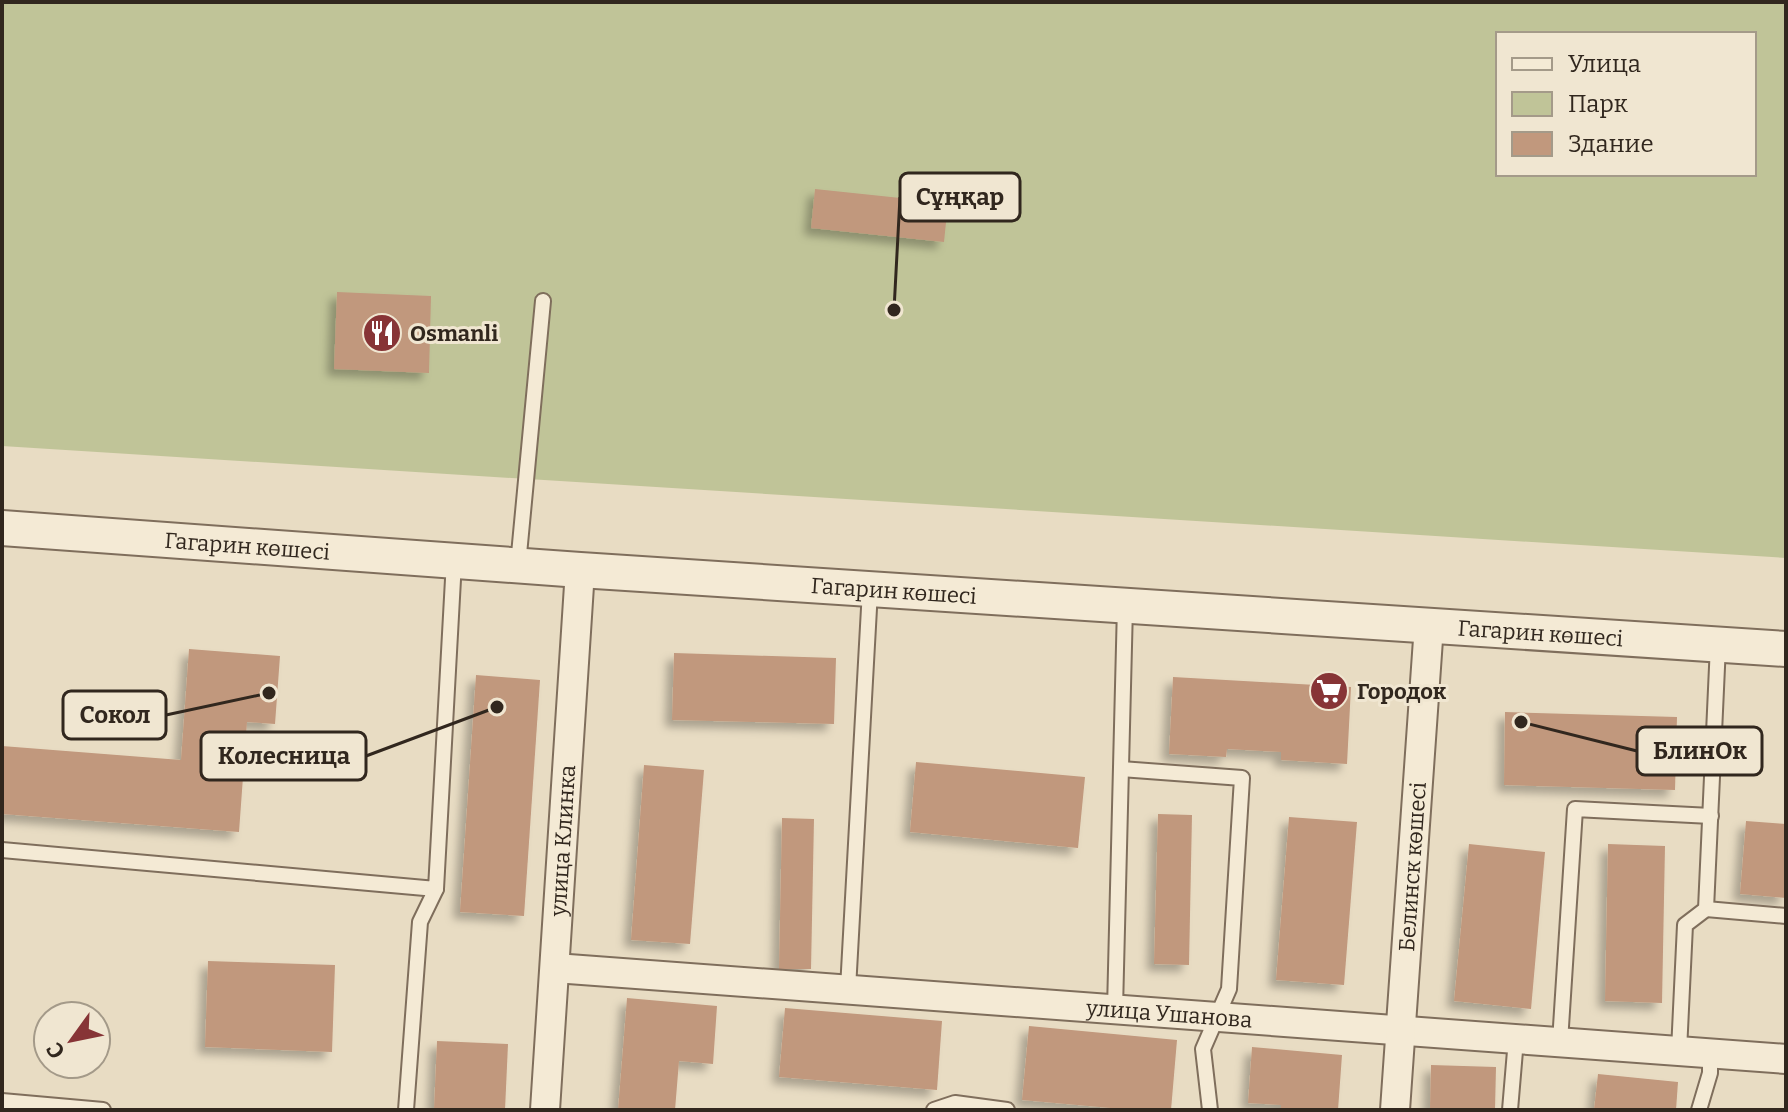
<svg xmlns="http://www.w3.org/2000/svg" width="1788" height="1112" font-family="Bitter,serif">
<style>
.green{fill:#c0c498;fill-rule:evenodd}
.building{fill:#c1987d;filter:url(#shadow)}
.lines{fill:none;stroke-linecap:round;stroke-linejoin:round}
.service-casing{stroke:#7f6e5c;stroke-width:18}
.minor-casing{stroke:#7f6e5c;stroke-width:32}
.tertiary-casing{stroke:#7f6e5c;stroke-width:38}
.service{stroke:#f4ead5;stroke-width:14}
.minor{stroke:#f4ead5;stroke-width:28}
.tertiary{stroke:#f4ead5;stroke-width:34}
.labels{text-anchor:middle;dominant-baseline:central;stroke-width:6;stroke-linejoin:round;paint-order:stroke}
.poi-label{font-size:22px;font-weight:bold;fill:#31271e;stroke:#f0e6d1;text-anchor:start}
.street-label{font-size:22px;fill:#31271e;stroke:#f0e6d1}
.leader{fill:none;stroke:#31271e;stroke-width:3}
.callout-dot{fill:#31271e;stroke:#f0e6d1;stroke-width:3}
.callout{fill:#f0e6d1;stroke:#31271e;stroke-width:3}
.callout-label{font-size:24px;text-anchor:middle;font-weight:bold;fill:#31271e}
</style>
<defs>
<filter id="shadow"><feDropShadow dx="-7" dy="7" stdDeviation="4" flood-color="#0004"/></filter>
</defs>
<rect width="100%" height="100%" fill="#e8dcc3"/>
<path class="green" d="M2 2H1786V558L2 446ZM1498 34H1754V174H1498Z"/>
<g class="building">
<polygon points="815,189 948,203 944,242 811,228"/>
<polygon points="337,292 431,296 429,373 334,369"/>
<polygon points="189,649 280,656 275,724 247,722 239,832 2,814 2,746 181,760"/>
<polygon points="674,653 836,658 834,724 672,720"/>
<polygon points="476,675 540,680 524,916 460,912"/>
<polygon points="1173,677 1351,687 1347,764 1281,760 1281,752 1227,749 1226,757 1169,754"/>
<polygon points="1505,712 1677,717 1675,790 1504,785"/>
<polygon points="916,762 1085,777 1078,848 910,832"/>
<polygon points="644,765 704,770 690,944 631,940"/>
<polygon points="1158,814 1192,815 1189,965 1154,964"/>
<polygon points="1289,817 1357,822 1344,985 1276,980"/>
<polygon points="782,818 814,819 811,969 779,969"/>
<polygon points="1746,821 1786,824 1786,898 1740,894"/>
<polygon points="1469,844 1545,852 1531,1009 1454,1001"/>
<polygon points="1608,844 1665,846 1662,1003 1605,1001"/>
<polygon points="208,961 335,965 332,1052 205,1047"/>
<polygon points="627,998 717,1006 713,1064 679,1061 675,1110 618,1110"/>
<polygon points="785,1008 942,1021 937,1090 779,1077"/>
<polygon points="1029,1026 1177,1040 1171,1110 1133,1110 1022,1100"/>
<polygon points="437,1041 508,1044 505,1110 434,1110"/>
<polygon points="1252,1047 1342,1055 1338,1110 1281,1110 1281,1105 1248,1103"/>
<polygon points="1431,1065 1496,1067 1495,1110 1430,1110"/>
<polygon points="1598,1074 1678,1082 1676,1110 1594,1110"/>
</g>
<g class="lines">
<g class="service-casing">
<g id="service">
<polyline points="518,565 543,301"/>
<polyline points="1121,769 1242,778 1229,989 1203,1049 1210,1110"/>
<polyline points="2,850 436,889 454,561"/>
<polyline points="1706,909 1786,916"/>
<polyline points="848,989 870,590"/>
<polyline points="1115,1009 1125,606"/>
<polyline points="1560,1042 1575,809 1711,816"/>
<polyline points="1679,1051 1685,925 1706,909 1718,645"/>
<polyline points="2,1101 103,1110"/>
<polyline points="406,1110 420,922 436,889"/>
<polyline points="934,1110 955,1103 1007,1110"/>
<polyline points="1510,1110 1516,1039"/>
<polyline points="1699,1110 1710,1073 1710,1054"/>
</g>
</g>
<g class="minor-casing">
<g id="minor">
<path id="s1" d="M555 968 1786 1059"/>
<path id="s2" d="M545 1110 580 570"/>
<path id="s3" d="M1395 1110 1429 625"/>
</g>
</g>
<g class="tertiary-casing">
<g id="tertiary">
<path id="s4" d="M2 528 580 570 1786 649"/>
</g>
</g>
<use href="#service" class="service"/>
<use href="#minor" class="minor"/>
<use href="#tertiary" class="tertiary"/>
</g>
<defs>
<g id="restaurant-disc" transform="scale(2)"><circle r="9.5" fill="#873436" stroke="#f0e6d1"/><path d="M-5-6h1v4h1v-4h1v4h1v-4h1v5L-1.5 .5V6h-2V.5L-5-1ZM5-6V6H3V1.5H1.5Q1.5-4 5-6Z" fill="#fff"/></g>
<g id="supermarket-disc" transform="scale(2)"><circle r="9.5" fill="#873436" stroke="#f0e6d1"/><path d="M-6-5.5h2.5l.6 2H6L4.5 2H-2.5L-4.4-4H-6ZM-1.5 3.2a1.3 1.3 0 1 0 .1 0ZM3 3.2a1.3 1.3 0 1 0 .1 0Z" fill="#fff"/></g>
</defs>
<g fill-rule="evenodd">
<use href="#restaurant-disc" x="382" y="333"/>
<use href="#supermarket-disc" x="1329" y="691"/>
</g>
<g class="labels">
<g class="poi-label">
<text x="410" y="333">Osmanli</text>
<text x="1357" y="691">Городок</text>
</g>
<g class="street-label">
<text stroke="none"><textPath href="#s4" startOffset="246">Гагарин көшесі</textPath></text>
<text stroke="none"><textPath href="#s4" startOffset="894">Гагарин көшесі</textPath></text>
<text stroke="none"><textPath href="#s4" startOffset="1542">Гагарин көшесі</textPath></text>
<text stroke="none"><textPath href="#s2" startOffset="270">улица Клинка</textPath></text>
<text stroke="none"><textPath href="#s3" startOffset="244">Белинск көшесі</textPath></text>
<text stroke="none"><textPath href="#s1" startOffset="616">улица Ушанова</textPath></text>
</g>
</g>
<path class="leader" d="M894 310L900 197M269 693L166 715M1521 722L1637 751M497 707L366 756"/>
<g class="callout-dot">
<circle cx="894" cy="310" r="8"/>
<circle cx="269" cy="693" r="8"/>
<circle cx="1521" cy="722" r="8"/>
<circle cx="497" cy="707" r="8"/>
</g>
<g class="callout">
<rect x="900" y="173" width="120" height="48" rx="8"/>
<rect x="63" y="691" width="103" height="48" rx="8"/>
<rect x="1637" y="727" width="125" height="48" rx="8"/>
<rect x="201" y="732" width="165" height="48" rx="8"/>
</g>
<g class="callout-label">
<text x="960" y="205">Сұңқар</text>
<text x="115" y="723">Сокол</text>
<text x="1700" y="759">БлинОк</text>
<text x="284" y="764">Колесница</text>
</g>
<rect width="1788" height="1112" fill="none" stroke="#31271e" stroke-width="8"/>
<rect x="1496" y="32" width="260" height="144" fill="#f0e6d1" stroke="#a49a89" stroke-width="2"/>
<rect x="1512" y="58" width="40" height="12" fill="#f4ead5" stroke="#a49a89" stroke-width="2"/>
<text x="1568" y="72" font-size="24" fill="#31271e">Улица</text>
<rect x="1512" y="92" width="40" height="24" fill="#c0c498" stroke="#a49a89" stroke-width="2"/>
<text x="1568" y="112" font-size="24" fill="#31271e">Парк</text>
<rect x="1512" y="132" width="40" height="24" fill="#c1987d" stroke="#a49a89" stroke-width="2"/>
<text x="1568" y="152" font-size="24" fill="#31271e">Здание</text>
<g transform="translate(72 1040) rotate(237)"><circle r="38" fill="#f0e6d1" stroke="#a49a89" stroke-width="2"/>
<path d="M0-6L14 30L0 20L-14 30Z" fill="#873436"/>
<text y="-12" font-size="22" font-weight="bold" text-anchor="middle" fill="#31271e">С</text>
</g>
</svg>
